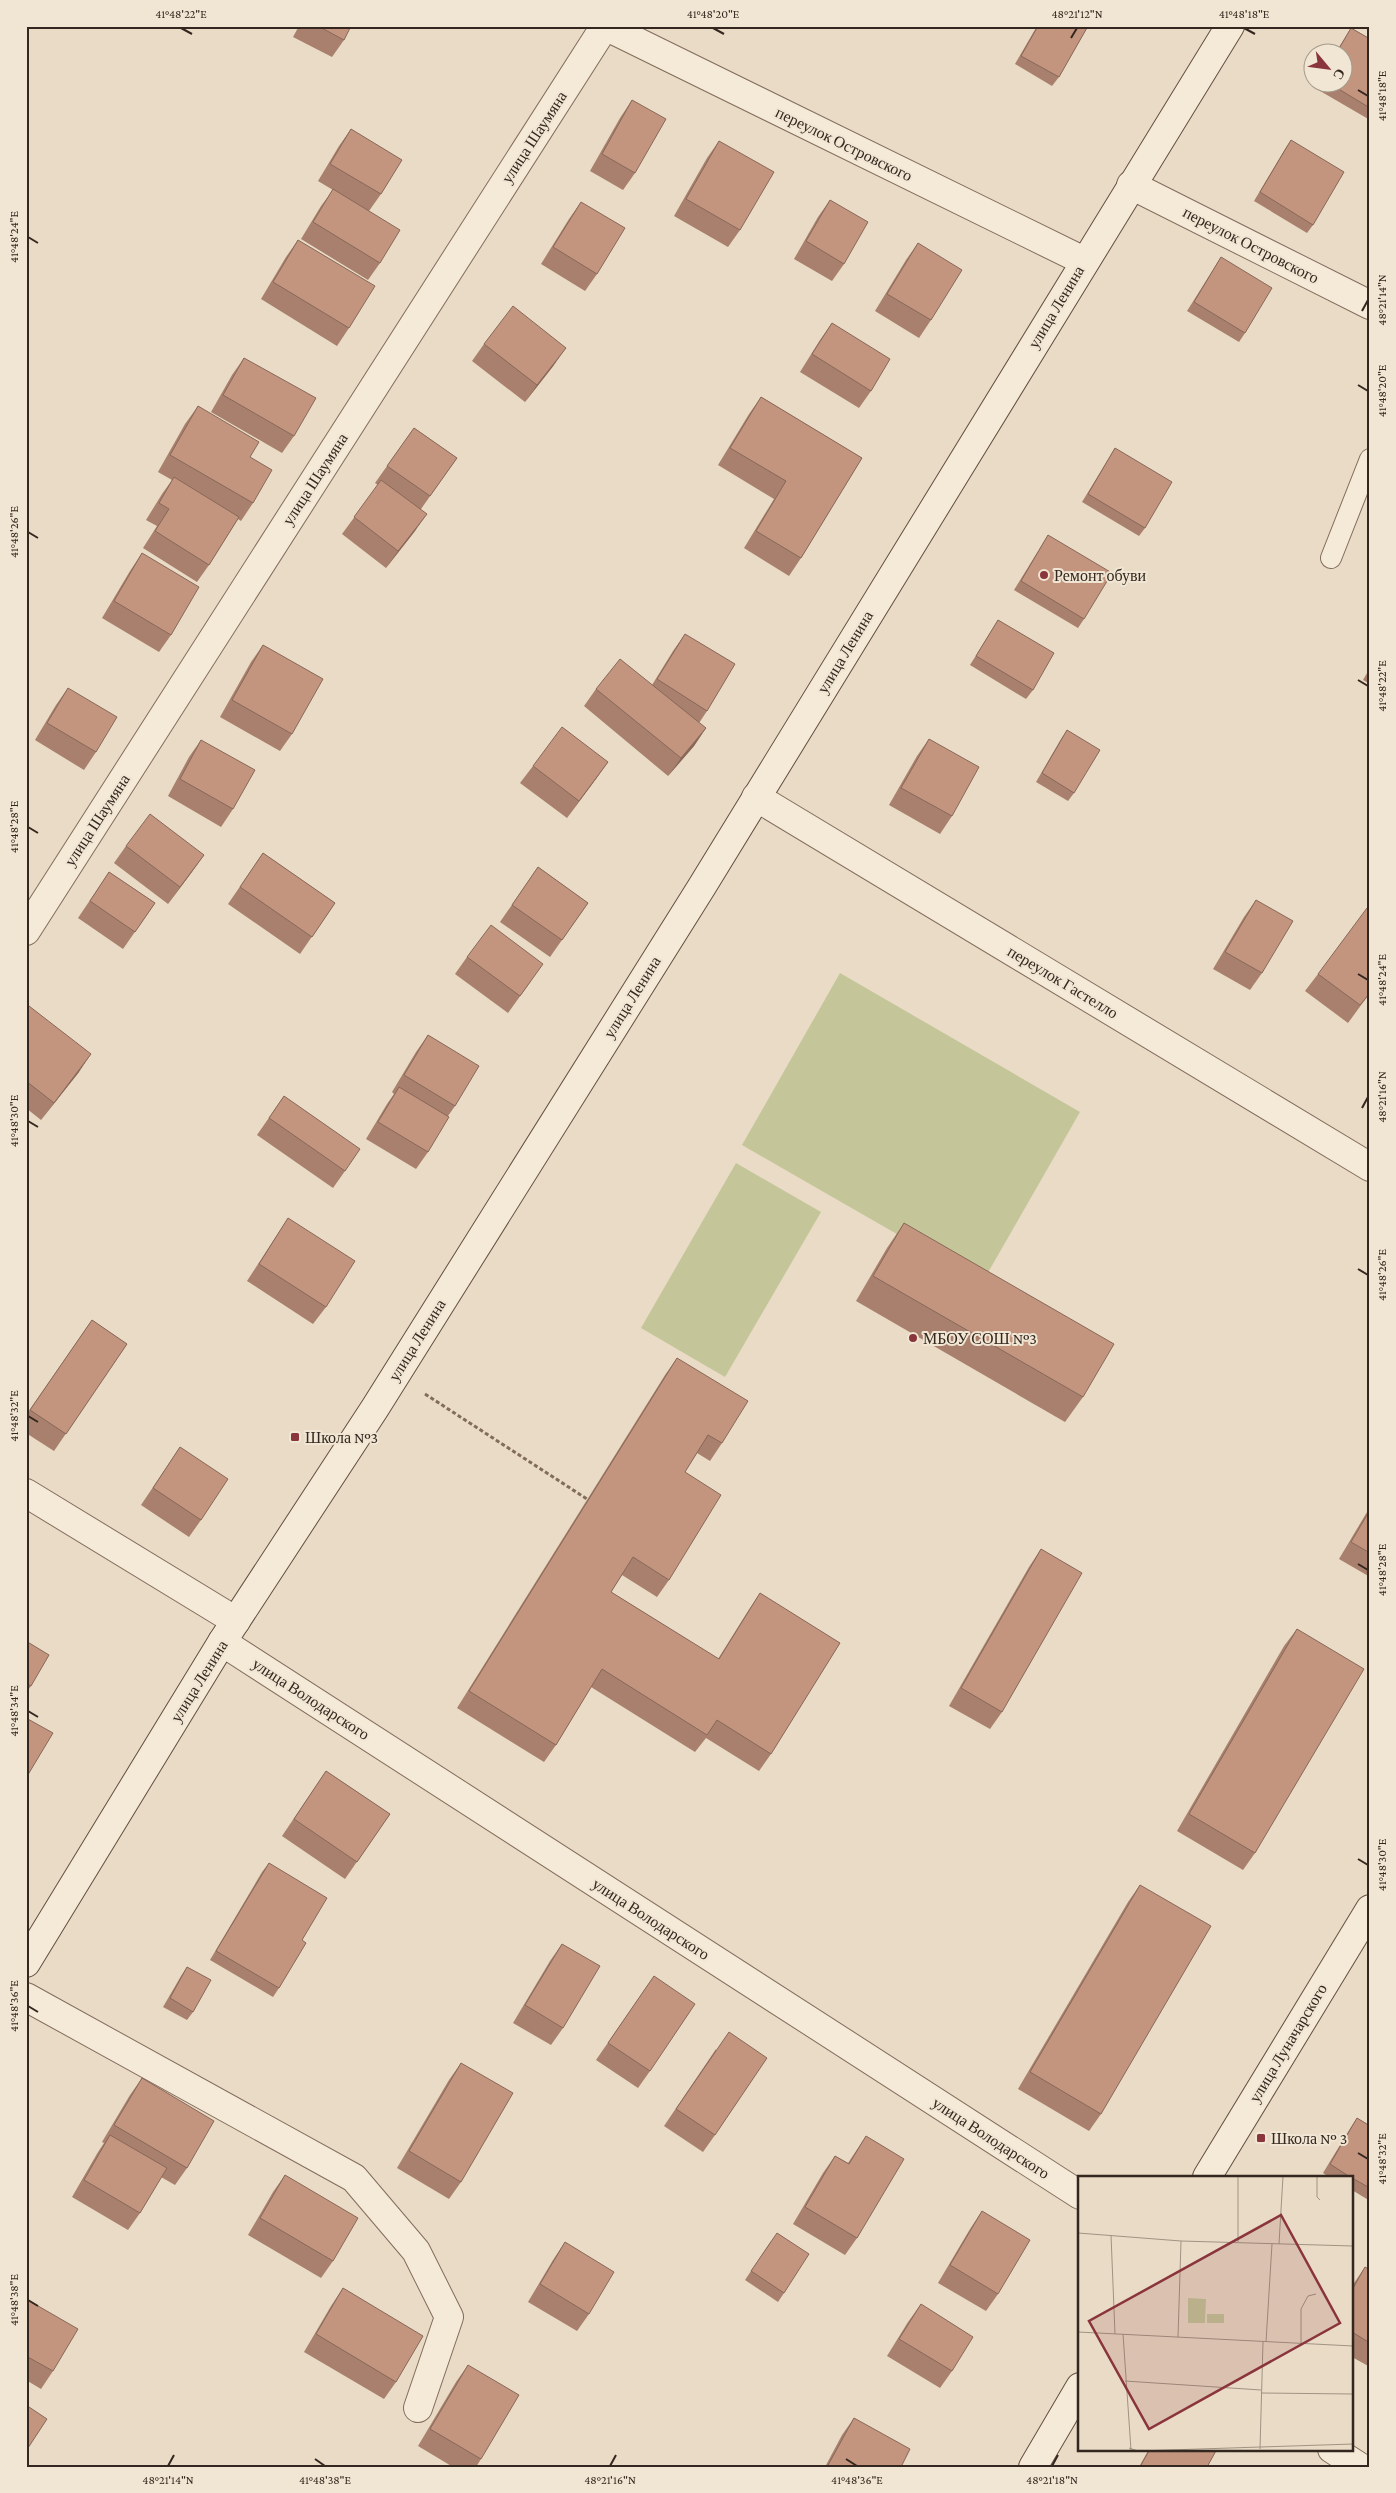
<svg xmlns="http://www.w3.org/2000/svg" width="1396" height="2493" font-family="'Crimson Pro',serif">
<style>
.green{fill:#c4c69a}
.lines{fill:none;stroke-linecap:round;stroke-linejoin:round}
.service-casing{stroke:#826d5d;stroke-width:22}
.minor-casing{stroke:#826d5d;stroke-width:30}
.secondary-casing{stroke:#634f40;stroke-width:30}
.path{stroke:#826d5d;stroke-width:3;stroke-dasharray:4 2.5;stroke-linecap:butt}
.service{stroke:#f5e9d7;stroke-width:20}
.minor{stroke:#f5e9d7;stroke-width:28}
.secondary{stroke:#f5e9d7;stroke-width:28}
.wall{fill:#a8806d}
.shaded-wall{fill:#886859}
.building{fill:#c3957f;stroke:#886859}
.ticks{fill:none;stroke:#33271f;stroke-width:2}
.poi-dot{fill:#8a343c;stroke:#f1e6d3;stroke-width:2}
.labels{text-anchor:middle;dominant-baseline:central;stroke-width:4;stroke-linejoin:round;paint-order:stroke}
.street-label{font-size:16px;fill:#33271f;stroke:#f1e6d3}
.poi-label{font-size:16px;fill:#33271f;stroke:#f1e6d3;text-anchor:start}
.inset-road{fill:none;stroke:#a09383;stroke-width:1}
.view{fill:#8a343c;fill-opacity:0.15;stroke:#8a343c;stroke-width:2.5}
.inset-edge{fill:none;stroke:#33271f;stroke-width:2.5}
.neatline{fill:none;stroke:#33271f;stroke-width:2}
.ticks-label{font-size:12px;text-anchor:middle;fill:#33271f}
</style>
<rect width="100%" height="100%" fill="#e9dbc5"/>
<g class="green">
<polygon points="840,973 1080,1112 982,1283 742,1145"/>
<polygon points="736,1163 821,1212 725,1377 641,1328"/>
</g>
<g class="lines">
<g class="service-casing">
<polyline id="service" points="1331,558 1370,459"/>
</g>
<g class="minor-casing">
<g id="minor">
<polyline points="1131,185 1370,305"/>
<polyline points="756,797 1370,1167"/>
<polyline points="26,931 605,26 1084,261"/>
<polyline points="26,1493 236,1621"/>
<polyline points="222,1642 1080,2195"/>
<polyline points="26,1997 354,2178 416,2251 449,2317 418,2408"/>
<polyline points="1332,2449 1360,2467"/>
</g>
</g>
<g class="secondary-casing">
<g id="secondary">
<polyline points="26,1963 222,1642 375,1408 701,888 1230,26"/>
<polyline points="1207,2177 1370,1909"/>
<polyline points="1033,2467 1080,2387"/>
</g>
</g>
<polyline class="path" points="425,1394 587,1499"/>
<use href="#service" class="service"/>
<use href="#minor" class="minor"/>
<use href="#secondary" class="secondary"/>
</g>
<g class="wall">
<polygon points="261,26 268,26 266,29"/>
<polygon points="299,26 351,26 344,40 332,57 293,37"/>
<polygon points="1037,26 1088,26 1059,77 1052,86 1015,64"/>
<polygon points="1351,28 1370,39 1370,120 1315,88 1318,82 1344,82 1344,52 1336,52"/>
<polygon points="632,100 635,173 623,190 590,171 620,118"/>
<polygon points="351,129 381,194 369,211 380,263 368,280 301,239 321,206 333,190 318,181 339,146"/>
<polygon points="1291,140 1313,225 1307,233 1254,201 1285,149"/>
<polygon points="719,141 740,230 728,247 674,216 707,158"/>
<polygon points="830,200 844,264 832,281 794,259 818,217"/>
<polygon points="581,202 597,274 585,291 541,264 569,219"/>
<polygon points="298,240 349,328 337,346 261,299 286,257"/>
<polygon points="918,243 931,320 919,338 875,311 906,260"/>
<polygon points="1221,257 1245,333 1239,342 1187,311"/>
<polygon points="832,323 871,391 859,408 800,372 820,340"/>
<polygon points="484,344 554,365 525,402 472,361"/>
<polygon points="244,358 294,436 282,453 211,412 232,375"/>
<polygon points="761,397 862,458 801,558 789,576 744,548 774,499 718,465 749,414"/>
<polygon points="198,406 250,457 253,503 241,521 238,519 209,565 197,582 143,548 157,526 146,520 162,494 172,480 158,472 185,424"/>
<polygon points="414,428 457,458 421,509 415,531 386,568 342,534 378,485 375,483"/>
<polygon points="1115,448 1145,528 1139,536 1082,502"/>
<polygon points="1048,535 1084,619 1078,628 1014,590"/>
<polygon points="142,553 171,635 159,652 102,618 130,571"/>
<polygon points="998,620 1033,690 1026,699 970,665"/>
<polygon points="685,634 707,711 699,723 706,728 694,746 668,776 584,706 596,689 652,685 673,651"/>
<polygon points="263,645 292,734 280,751 220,717 251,662"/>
<polygon points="1370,668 1370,684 1363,680"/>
<polygon points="68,688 96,752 84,770 35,740 56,705"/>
<polygon points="1067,730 1074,793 1068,801 1036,782 1061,739"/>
<polygon points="929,739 952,816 940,834 889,805 917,756"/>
<polygon points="201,740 233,809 221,827 168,796 189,757"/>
<polygon points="608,762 567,818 520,783 533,766"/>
<polygon points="126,846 204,855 168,904 114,863"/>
<polygon points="263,853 335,903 300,954 228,904"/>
<polygon points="538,867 588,903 550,957 500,922"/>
<polygon points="109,872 155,903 123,949 78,918"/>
<polygon points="1256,900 1262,973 1250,990 1213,969 1244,917"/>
<polygon points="467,957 531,981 508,1013 455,974"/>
<polygon points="1318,974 1370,993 1348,1023 1305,991"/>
<polygon points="26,1009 79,1072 41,1120 26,1108"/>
<polygon points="428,1035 455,1106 448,1116 428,1152 416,1169 366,1139 387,1104 394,1094 392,1092 416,1052"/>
<polygon points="284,1096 345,1171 333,1188 257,1135"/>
<polygon points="288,1218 326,1307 313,1324 247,1281"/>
<polygon points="904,1223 1083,1397 1065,1422 856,1301 887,1248"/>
<polygon points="92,1320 127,1344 54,1451 26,1433 26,1415"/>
<polygon points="677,1358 722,1443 710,1461 697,1453 685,1472 669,1580 657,1597 622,1575 611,1592 718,1659 748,1611 760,1593 771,1754 759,1771 706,1738 695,1752 591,1687 556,1745 544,1762 457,1708 665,1375"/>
<polygon points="180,1447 201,1520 189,1537 141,1505"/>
<polygon points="1370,1507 1370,1577 1339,1559"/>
<polygon points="1041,1549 1002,1712 990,1729 949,1706 1029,1567"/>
<polygon points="1297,1629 1255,1853 1243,1870 1177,1831 1284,1646"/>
<polygon points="26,1641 31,1686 26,1693"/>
<polygon points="326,1771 390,1814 345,1879 282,1836"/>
<polygon points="269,1863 302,1940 279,1988 273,1997 210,1960 262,1872"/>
<polygon points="1140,1885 1101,2114 1089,2131 1018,2089 1128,1902"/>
<polygon points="562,1944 563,2028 551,2045 513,2023 550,1961"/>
<polygon points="187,1967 193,2012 187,2020 163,2007 181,1976"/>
<polygon points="654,1976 650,2071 638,2088 596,2060"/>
<polygon points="716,2049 715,2135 703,2152 664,2126"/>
<polygon points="461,2063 461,2182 449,2199 397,2168 449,2080"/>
<polygon points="142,2078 187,2168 175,2185 161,2177 140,2213 128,2230 72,2197 98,2152 104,2143 102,2142 130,2095"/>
<polygon points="1370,2090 1370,2096 1367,2094"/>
<polygon points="1357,2118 1370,2126 1370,2201 1352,2190 1352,2177 1329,2177 1323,2173 1351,2127"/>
<polygon points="866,2136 857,2238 845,2255 793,2224 823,2173 835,2156 848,2163"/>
<polygon points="285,2175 333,2261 321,2278 248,2235 273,2192"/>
<polygon points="982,2211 998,2294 986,2311 938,2283 970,2229"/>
<polygon points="771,2241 784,2293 778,2302 745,2280"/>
<polygon points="565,2242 589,2314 577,2331 528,2302 553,2260"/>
<polygon points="1365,2267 1370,2270 1370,2367 1352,2357 1352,2286"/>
<polygon points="343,2288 396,2382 384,2399 304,2352 331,2306"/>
<polygon points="26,2299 53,2371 41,2389 26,2380"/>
<polygon points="921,2304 952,2371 940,2388 887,2356 908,2322"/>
<polygon points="468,2365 481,2459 476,2467 453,2467 418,2446 456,2382"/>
<polygon points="854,2418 901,2467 825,2467 842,2435"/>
<polygon points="1149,2449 1217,2449 1207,2467 1139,2467"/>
</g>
<g class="shaded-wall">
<polygon points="566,348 554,365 525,402 537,385"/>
<polygon points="427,514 415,531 386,568 398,551"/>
<polygon points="706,728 694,746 668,776 681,758"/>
<polygon points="608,762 596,779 567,818 579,801"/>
<polygon points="204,855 192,872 168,904 180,887"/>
<polygon points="91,1054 79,1072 41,1120 54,1103"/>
</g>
<g class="building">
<polygon points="318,26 351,26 344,40"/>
<polygon points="1038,26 1088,26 1059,77 1021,56"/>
<polygon points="1351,28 1370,39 1370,108 1327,82 1344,82 1344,52 1337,52"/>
<polygon points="632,100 666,119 635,173 602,154"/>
<polygon points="351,129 402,160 381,194 330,164"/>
<polygon points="1291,140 1344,172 1313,225 1260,192"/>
<polygon points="719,141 774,172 740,230 686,199"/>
<polygon points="333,189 400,230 380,263 313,222"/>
<polygon points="830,200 868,222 844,264 806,241"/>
<polygon points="581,202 625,228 597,274 553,247"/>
<polygon points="298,240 375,286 349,328 273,282"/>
<polygon points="918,243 962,270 931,320 887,294"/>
<polygon points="1221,257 1272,288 1245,333 1194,302"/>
<polygon points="513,306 566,348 537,385 484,344"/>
<polygon points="832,323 890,359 871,391 812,354"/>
<polygon points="244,358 316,398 294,436 223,395"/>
<polygon points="761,397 862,458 801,558 756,531 786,481 730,448"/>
<polygon points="198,406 259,442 250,457 272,470 253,503 170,455"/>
<polygon points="414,428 457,458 430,496 387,466"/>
<polygon points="1115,448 1172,482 1145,528 1088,494"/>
<polygon points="174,477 239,517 209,565 155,531 169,509 159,503"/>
<polygon points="381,480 427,514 398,551 354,517"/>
<polygon points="1048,535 1112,573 1084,619 1021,581"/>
<polygon points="142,553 199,587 171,635 114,601"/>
<polygon points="998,620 1054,653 1033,690 976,656"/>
<polygon points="685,634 735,664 707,711 657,679"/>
<polygon points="263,645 323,679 292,734 232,700"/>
<polygon points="620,659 706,728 681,758 596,689"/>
<polygon points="68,688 117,717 96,752 47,723"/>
<polygon points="562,727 608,762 579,801 533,766"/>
<polygon points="1067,730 1100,750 1074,793 1042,773"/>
<polygon points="929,739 979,767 952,816 901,788"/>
<polygon points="201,740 255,770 233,809 180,779"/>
<polygon points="150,814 204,855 180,887 126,846"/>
<polygon points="263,853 335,903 312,937 240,887"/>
<polygon points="538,867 588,903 562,940 512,905"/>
<polygon points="109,872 155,903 135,932 90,901"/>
<polygon points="1256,900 1293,921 1262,973 1225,952"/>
<polygon points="1367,908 1370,910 1370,993 1360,1005 1318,974"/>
<polygon points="491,925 543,964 520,996 467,957"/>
<polygon points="29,1006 91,1054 54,1103 26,1081 26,1009"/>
<polygon points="428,1035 479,1066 455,1106 404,1075"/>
<polygon points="399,1087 449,1117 428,1152 378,1122"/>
<polygon points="284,1096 360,1149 345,1171 269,1118"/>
<polygon points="288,1218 355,1261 326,1307 259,1264"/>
<polygon points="904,1223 1114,1344 1083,1397 873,1276"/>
<polygon points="92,1320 127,1344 66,1434 30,1410"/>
<polygon points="677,1358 748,1401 722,1443 708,1435 685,1472 721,1495 669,1580 633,1557 611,1592 719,1659 760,1593 840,1643 771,1754 717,1720 707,1735 602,1669 556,1745 469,1691"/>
<polygon points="180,1447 228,1479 201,1520 153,1488"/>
<polygon points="1370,1510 1370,1553 1351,1542"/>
<polygon points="1041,1549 1082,1573 1002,1712 961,1688"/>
<polygon points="1297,1629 1364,1669 1255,1853 1189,1814"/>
<polygon points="26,1641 49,1655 31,1686 26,1683"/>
<polygon points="26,1718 53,1733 26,1778"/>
<polygon points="326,1771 390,1814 357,1862 294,1819"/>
<polygon points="269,1863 327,1898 302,1940 306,1943 279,1988 216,1951"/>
<polygon points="1140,1885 1211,1926 1101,2114 1030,2072"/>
<polygon points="562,1944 600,1966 563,2028 525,2005"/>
<polygon points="187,1967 211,1980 193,2012 170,1998"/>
<polygon points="654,1976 695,2004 650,2071 608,2043"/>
<polygon points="729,2032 767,2058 715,2135 676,2109"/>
<polygon points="461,2063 513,2093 461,2182 409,2151"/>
<polygon points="142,2078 214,2121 187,2168 114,2125"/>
<polygon points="1357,2118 1370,2126 1370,2188 1352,2178 1352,2177 1350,2177 1330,2164"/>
<polygon points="110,2135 167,2168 140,2213 84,2180"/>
<polygon points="866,2136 904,2159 857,2238 805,2207 835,2156 849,2164"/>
<polygon points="285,2175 358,2218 333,2261 260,2218"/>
<polygon points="982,2211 1030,2240 998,2294 950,2265"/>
<polygon points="777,2233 809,2254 784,2293 751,2271"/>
<polygon points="565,2242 614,2272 589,2314 540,2284"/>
<polygon points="1365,2267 1370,2270 1370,2343 1352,2332 1352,2290"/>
<polygon points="343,2288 423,2336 396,2382 316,2334"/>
<polygon points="26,2299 78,2329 53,2371 26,2356"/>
<polygon points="921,2304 973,2337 952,2371 899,2339"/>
<polygon points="468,2365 519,2395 481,2459 430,2429"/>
<polygon points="26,2405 47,2419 26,2451"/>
<polygon points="854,2418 910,2449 901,2467 827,2467"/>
<polygon points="1150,2449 1217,2449 1207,2467 1145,2467 1141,2465"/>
</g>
<path class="ticks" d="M181 28 192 34M713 28 724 34M1244 28 1255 34M1071 38 1077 28M1358 90 1368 96M28 237 38 243M1362 311 1368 300M1358 385 1368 391M28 532 38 538M1358 680 1368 686M28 827 38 833M1358 974 1368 980M1362 1108 1368 1097M28 1121 38 1127M1358 1269 1368 1275M28 1416 38 1422M1358 1564 1368 1570M28 1711 38 1717M1358 1859 1368 1865M28 2006 38 2012M1358 2153 1368 2159M28 2300 38 2306M315 2459 325 2466M846 2459 857 2466M168 2466 174 2455M610 2466 616 2455M1052 2466 1058 2455"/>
<g class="poi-dot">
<circle cx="1044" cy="575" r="5"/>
<circle cx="913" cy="1338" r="5"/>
<rect x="290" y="1432" width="10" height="10" rx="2.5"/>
<rect x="1256" y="2133" width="10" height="10" rx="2.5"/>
</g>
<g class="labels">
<g class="street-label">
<text transform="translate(534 137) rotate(-57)">улица Шаумяна</text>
<text transform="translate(844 144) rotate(26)">переулок Островского</text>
<text transform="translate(1251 245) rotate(27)">переулок Островского</text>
<text transform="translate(1056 307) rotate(-59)">улица Ленина</text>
<text transform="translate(315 479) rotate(-57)">улица Шаумяна</text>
<text transform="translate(845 652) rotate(-59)">улица Ленина</text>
<text transform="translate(97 820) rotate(-57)">улица Шаумяна</text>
<text transform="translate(1063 982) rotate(31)">переулок Гастелло</text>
<text transform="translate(632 997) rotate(-58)">улица Ленина</text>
<text transform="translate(417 1340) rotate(-58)">улица Ленина</text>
<text transform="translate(199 1681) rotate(-58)">улица Ленина</text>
<text transform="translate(311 1699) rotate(33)">улица Володарского</text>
<text transform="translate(651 1919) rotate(33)">улица Володарского</text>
<text transform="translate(1288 2043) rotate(-59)">улица Луначарского</text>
<text transform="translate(991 2138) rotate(33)">улица Володарского</text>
</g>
<g class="poi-label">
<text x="1054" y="575">Ремонт обуви</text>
<text x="923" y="1338">МБОУ СОШ №3</text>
<text x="305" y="1437">Школа №3</text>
<text x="1271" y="2138">Школа № 3</text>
</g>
</g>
<g transform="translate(1078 2176)">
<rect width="275" height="275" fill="#e9dbc5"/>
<path d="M110 122 128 123 127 147H110ZM129 138H146V147H129Z" fill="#c4c69a"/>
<path class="inset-road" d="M160 0V66M239 0V21L242 24M0 57 103 65 275 70M33 59 37 158M201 68 205 0M0 156 275 170M45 158 53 274M100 161 103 65M188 166 194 68M223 167V133L230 120 238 118M47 205 183 214M183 217 275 218M51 272 60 275 275 268M182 273 185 166"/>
<path class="view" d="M203 39 262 147 71 253 11 145Z"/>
<rect width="275" height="275" class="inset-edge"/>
</g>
<rect width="1396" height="2493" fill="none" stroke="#f1e6d3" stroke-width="55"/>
<g transform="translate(1328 68) rotate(119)"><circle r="24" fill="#f1e6d3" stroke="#a59a8b"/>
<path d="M0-4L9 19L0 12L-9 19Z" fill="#8a343c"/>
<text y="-8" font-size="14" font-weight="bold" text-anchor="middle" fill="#33271f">С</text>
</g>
<rect x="28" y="28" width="1340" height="2438" class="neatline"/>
<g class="ticks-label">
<text x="181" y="18">41°48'22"E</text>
<text x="713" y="18">41°48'20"E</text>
<text x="1077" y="18">48°21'12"N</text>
<text x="1244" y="18">41°48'18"E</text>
<text transform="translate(1382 96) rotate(-90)" y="4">41°48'18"E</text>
<text transform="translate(14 237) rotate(-90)" y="4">41°48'24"E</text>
<text transform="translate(1382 300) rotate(-90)" y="4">48°21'14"N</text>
<text transform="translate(1382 391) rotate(-90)" y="4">41°48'20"E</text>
<text transform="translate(14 532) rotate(-90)" y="4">41°48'26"E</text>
<text transform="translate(1382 686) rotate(-90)" y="4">41°48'22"E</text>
<text transform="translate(14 827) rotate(-90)" y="4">41°48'28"E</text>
<text transform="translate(1382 980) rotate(-90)" y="4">41°48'24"E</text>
<text transform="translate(1382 1097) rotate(-90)" y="4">48°21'16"N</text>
<text transform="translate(14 1121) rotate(-90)" y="4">41°48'30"E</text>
<text transform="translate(1382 1275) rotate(-90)" y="4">41°48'26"E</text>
<text transform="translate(14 1416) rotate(-90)" y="4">41°48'32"E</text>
<text transform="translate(1382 1570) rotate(-90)" y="4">41°48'28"E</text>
<text transform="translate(14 1711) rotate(-90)" y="4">41°48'34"E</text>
<text transform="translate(1382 1865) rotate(-90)" y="4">41°48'30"E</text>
<text transform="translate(14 2006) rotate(-90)" y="4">41°48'36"E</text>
<text transform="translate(1382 2159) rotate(-90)" y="4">41°48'32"E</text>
<text transform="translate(14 2300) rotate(-90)" y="4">41°48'38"E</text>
<text x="168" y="2484">48°21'14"N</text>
<text x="325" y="2484">41°48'38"E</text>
<text x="610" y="2484">48°21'16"N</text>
<text x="857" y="2484">41°48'36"E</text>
<text x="1052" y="2484">48°21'18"N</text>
</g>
</svg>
